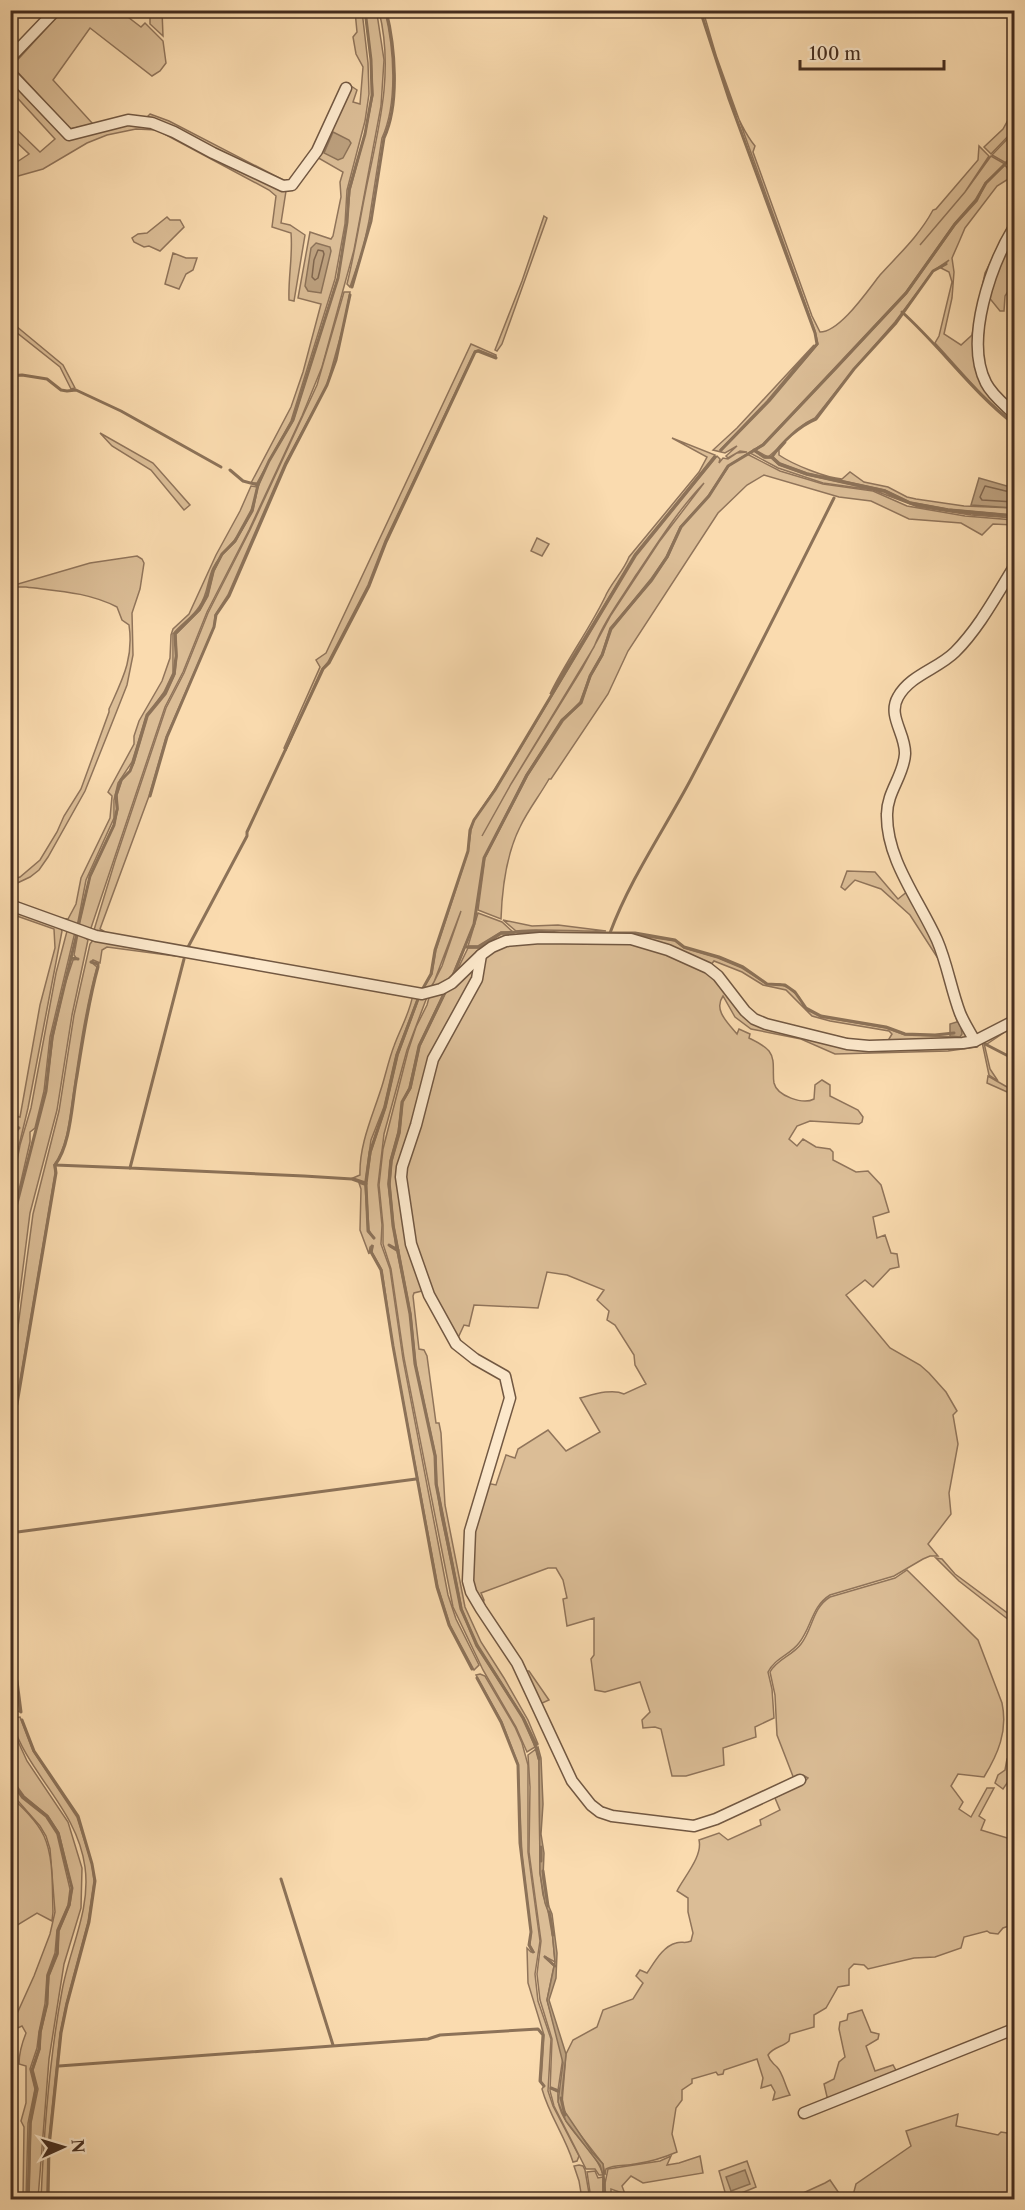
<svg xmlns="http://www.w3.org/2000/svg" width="1025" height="2210" font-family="'Libre Caslon Text',serif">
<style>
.green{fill:#dbbd96;stroke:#90745a;stroke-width:1.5;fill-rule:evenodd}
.water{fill:#bca07e;stroke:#8c7258;stroke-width:1.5}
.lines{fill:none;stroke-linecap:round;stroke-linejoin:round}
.shore{stroke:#80664e;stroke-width:1.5}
.stream{stroke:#8c7258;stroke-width:3}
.street-casing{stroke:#725842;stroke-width:13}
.street{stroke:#fce8cb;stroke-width:10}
</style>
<rect width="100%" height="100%" fill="#fadbaf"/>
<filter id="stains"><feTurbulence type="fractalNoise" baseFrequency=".00333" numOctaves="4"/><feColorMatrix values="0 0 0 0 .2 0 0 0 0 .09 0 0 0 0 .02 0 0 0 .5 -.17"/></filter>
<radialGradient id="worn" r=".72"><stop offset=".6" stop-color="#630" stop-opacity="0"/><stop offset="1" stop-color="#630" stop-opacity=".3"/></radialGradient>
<g class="green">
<polygon points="63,10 120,11 141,27 145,23 163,41 166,63 160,71 152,76 90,28 53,80 93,124 70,129 12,66"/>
<polygon points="153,11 162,11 163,36 150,24 150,17"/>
<polygon points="355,11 362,11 368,63 369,94 365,121 347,190 345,224 335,279 291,421 257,483 251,483 291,407 303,372 321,304 298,298 310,232 331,239 333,236 341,197 340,182 343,172 315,156 319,151 351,86 357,90 353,102 360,104 363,67 356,54 353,37 357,32"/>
<polygon points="365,11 376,11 377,14 384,60 381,106 354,250 322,367 302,416 249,530 207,612 183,672 165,707 91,928 78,928 90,877 114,825 118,809 117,795 122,780 130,771 134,763 148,716 166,694 175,674 177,656 176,634 200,610 208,596 214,571 222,555 235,542 253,511 258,486 269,461 293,421 338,278 347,222 350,190 365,134 373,95 371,60"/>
<path d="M379 11H385C394 48 398 103 382 138L369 221 363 249 350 287 347 284C356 248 361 211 369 175 381 119 393 67 379 11Z"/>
<path d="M703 11C715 49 730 115 755 146L753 152 812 316 820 332C840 332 868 290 880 275 899 254 919 236 933 210L936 209 978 160 979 146 989 156 965 192 920 245 965 192 991 156 1005 164 985 183 976 200 954 224 906 292 763 444 728 466 708 496 680 527 666 557 651 580 610 628 602 654 590 675 580 702 562 720 526 775 484 858 474 924 448 985 430 990 442 966 461 911 434 982 429 990H422L432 974 436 950 468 852 471 830 474 820 505 774 636 556 717 456 720 459 719 463 723 458 728 459 737 453 747 452 740 451 728 458 726 456 737 446 725 453 713 450 737 428 814 345 767 401 720 450 721 451 769 401 818 344 815 331 703 19ZM704 483 659 542 611 615 582 669 511 784 482 836 511 784 594 647C604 621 621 599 636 575 657 544 678 510 704 483Z"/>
<path d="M11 80 65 138 128 123 152 126 286 191 281 223 290 225 305 235 294 301 289 300C288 278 293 256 291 233L272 227 276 196 269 190 157 130 136 129 107 135 87 143 43 169 11 178V166L29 154 11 137V124L40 152 55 139 11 91Z"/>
<polygon points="1014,109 1014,130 991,154 984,147 1003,129"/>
<polygon points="150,114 169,121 287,182 282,183 146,118"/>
<polygon points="1014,132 1014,155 1006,163 992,155"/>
<path d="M1005 165 1013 176 997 186 965 228 959 242 952 258 954 272 952 298 944 334 961 345 972 335 985 273 1014 215V220L989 272 980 374 1014 417V423C984 400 961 371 935 343L939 336 952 282 949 272 941 268 949 260 933 271 895 322 854 369 815 418C795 427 784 445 768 457L755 450 764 445 907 293 955 225 977 201 986 183Z"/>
<polygon points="544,216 547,218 502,344 497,351 495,350 522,281"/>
<polygon points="167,217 170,220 180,220 184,227 160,251 149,246 144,247 134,242 132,238 138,234 147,233"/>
<polygon points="1014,232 1014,282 1005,296 1004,311 1000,311 987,295"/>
<polygon points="173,253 186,258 197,258 193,270 186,274 179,289 165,284"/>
<polygon points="344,292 350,292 344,324 327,385 285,463 228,595 215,615 214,627 166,737 149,796 100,929 110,935 94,930 115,861 166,708 184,673 208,613 250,530 317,385"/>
<polygon points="10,321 63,365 75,388 71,389 60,367 11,328"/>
<polygon points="471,344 496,355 496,357 479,350 475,351 385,541 368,585 328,662 322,669 286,750 284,748 320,667 316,660 326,653"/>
<polygon points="100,433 153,463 190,505 184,510 151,470 112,446"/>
<path d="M672 438 715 455 635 555 550 694C566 661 589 630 605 597 611 583 623 572 629 557L699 472 707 457Z"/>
<path d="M786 442 779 450V455C792 464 826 478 842 479L850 472 864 482 888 487 907 497 916 499 964 506 1014 508V515L948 509 910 502 885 490 807 473 780 463 772 456Z"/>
<polygon points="754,451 765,458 771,458 779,465 807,475 884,492 910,504 948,511 1014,518 971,515 918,507 873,490 823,483 778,468 750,453"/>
<path d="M747 454 780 471 823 484 873 491 907 506 965 516 1014 520V525L993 524 982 535 961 523 909 519 871 501 839 497 764 475 747 485 718 513 628 651 608 694 551 779H549C540 795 528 810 520 827 506 855 502 889 501 919L478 910 485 858 528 775 563 721 581 703 591 676 603 655 611 629 652 581 668 557 681 527 709 496 729 466Z"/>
<path d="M251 486 257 487C255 506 245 528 233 542 225 551 219 557 213 568 207 581 208 595 199 607 192 618 181 624 173 634V673L164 692 146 717 132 762 118 783 114 800V818L86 880 77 927 11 903 10 899 56 918 68 919 76 904 81 878 110 818 112 796 108 792 134 744V736L139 721 162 681 170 658 171 635 173 629 189 614 216 555 240 511Z"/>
<polygon points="537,538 549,544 542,556 531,551"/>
<path d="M137 556 142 559 144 563 140 589 132 613 133 655 127 685 116 713 85 791 48 857 39 870 30 877 11 886V880L20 877 40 860 57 832 64 816 81 789 109 712V709C122 680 134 659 129 625L122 620 117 607C88 592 57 591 26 587H18L11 594V586L90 563Z"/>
<polygon points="847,871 875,872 898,899 908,891 927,926 972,1040 886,1044 892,1034 889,1031 830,1021 812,1016 786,990 763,985 742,972 714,961 709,967 651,943 521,937 518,934 536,932 560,934 623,933 675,941 684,948 718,958 742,968 767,984 780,984 789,988 799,997 805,1009 821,1017 886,1028 905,1035 960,1037 960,1021 957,1021 939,960 910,915 881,889 855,880 845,890 841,887"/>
<path d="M11 907 60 927 62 931 28 1108 11 1179C11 1161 10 1145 19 1128L11 1124V1115L20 1117 40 1005 55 948 54 929 11 914Z"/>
<polygon points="478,913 502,922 513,932 501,932 478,946 468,946"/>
<path d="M503 920 532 926 558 925 606 931C576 932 546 928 516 931Z"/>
<polygon points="67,931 75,932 50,1037 44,1091 35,1128 30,1132 30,1142 11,1225 11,1191 20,1145 31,1108 56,973"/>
<polygon points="78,933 88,940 72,1015 57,1110 30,1213 11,1362 11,1238 16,1207 46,1091 53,1037 64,987 73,960 77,959 74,955"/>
<polygon points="501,934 514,934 518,938 506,940 451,983 468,948 479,948"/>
<path d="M93 940 183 954 182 957 107 947 102 950 100 963 93 960 91 962 97 967C86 1007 80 1048 74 1089 70 1113 69 1145 54 1165L55 1173 16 1404 11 1422V1379L33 1214 59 1111 74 1015 90 944Z"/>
<path d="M632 942 704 968 741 1010 844 1046 975 1044 977 1047 948 1051 835 1054 801 1039 751 1029 735 1017 723 996C713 1010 728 1023 737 1034L739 1029 750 1034 749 1038C755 1041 764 1045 769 1051 776 1060 772 1072 774 1083 777 1096 803 1105 814 1099L815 1085 822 1080 830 1085V1096L858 1110 863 1117 862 1122 859 1124 810 1121 797 1126 789 1139 797 1146 803 1139 816 1147 830 1149 833 1152V1160L856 1172 868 1171 881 1185 889 1212 873 1217 877 1238 885 1235 891 1253 897 1254 899 1267 890 1269 873 1287 865 1280 846 1295 890 1348 920 1365 929 1373 946 1392 957 1411 953 1415 958 1444 949 1493 951 1514 928 1544 938 1556H930L923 1559 894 1576 830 1595C811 1607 812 1627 799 1643 790 1655 775 1658 768 1672L772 1689 774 1718 755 1727 756 1737 723 1748 724 1765 686 1776H672L661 1729 655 1727 643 1728 642 1720 650 1712 640 1682 605 1692 595 1690 591 1659 594 1655V1618L567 1626 563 1599 567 1598 563 1580 556 1568H548L481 1593 484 1600 482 1608 473 1591 470 1555 486 1483 496 1485 506 1455 515 1458 518 1449 548 1430 566 1451 600 1432 580 1398C592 1395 612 1388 624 1394L646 1384 635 1365 634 1355 615 1325 607 1320 609 1311 597 1300 604 1290 567 1275 547 1272 538 1308 474 1305 469 1326 464 1325 457 1340 422 1272 403 1183 435 1061 482 957 507 943Z"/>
<polygon points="474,964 476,979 436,1049 400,1167 426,1290 414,1293 413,1296 419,1349 424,1350 427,1356 436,1423 439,1423 441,1433 445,1505 465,1607 481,1642 504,1678 528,1720 538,1744 537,1745 524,1718 477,1645 462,1609 437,1484 436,1456 416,1364 411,1314 394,1226 390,1184 392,1161 400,1133 403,1102 411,1088 420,1046 449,986"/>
<polygon points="446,988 419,1045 409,1088 402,1102 398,1132 390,1161 388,1184 396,1248 389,1246 397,1251 410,1314 415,1364 435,1456 436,1484 441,1515 461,1609 476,1646 523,1718 535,1747 527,1752 516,1727 483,1670 453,1607 404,1358 391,1269 383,1244 383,1225 379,1185 383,1149 408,1051 416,1027 427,1005 430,994"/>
<path d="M413 994 419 995 396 1055 384 1107 371 1140 365 1182 353 1178 360 1175C359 1144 373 1115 382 1086 386 1073 389 1059 394 1046 400 1029 410 1013 413 994Z"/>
<polygon points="420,995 427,997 407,1050 384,1134 378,1185 382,1225 381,1244 390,1269 403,1359 448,1595 456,1619 479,1665 474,1670 450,1625 438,1587 393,1346 382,1270 372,1252 373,1246 370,1247 369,1254 360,1230 361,1189 359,1183 365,1185 368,1231 374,1239 369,1230 366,1184 371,1152 386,1107 398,1055"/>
<polygon points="1014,1026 987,1044 984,1043 990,1069 998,1081 989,1075 982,1042"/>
<polygon points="988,1076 1014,1091 1014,1095 987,1083"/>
<polygon points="936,1558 942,1559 955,1574 1014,1618 1014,1624 959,1581"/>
<path d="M907 1570 978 1640 1002 1703C1008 1731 998 1754 984 1777L958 1774 951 1786 963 1802 959 1809 971 1817 987 1788H994L979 1816 985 1820 981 1830 1014 1840V1919L1011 1920 1012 1925 1003 1928 998 1934 990 1933 987 1931 964 1937 961 1948 935 1957 914 1958 868 1969 864 1965 854 1964 849 1969V1985L838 1987 826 2008 814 2015V2027L790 2034 789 2041C783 2047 773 2047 768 2055 770 2062 772 2062 777 2067 783 2073 785 2086 790 2095L773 2100 775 2092 771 2085 761 2088 763 2078 757 2059 724 2070 723 2074 718 2075 716 2072 692 2079V2083L682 2090V2100L676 2108 672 2134 677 2152C663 2158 650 2162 635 2164 626 2166 614 2164 606 2169L605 2175 603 2164 571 2123 563 2109 562 2103 566 2054 573 2040 597 2027 603 2010 633 1999 643 1983 636 1976 640 1970 647 1973C654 1963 663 1946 676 1943 682 1941 685 1944 691 1941L693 1933 688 1912V1898L677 1891C684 1877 703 1856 699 1840L719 1833 728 1840 761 1825 760 1820 780 1810 775 1798 805 1781 808 1778 803 1775 794 1779 777 1735 775 1695 770 1672C777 1659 792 1656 801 1644 813 1629 812 1608 830 1597L895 1578Z"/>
<polygon points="10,1668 16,1681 20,1712 11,1709"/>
<polygon points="525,1671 529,1671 549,1700 540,1704"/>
<path d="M480 1674 485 1676 515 1727 522 1743 528 1765V1852L540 1941 535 1974 538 2001 551 2039 548 2091 553 2106 579 2156 577 2161 573 2162C565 2136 549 2115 542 2089L544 2086 541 2082 544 2035 528 1983 527 1948 531 1952H534L530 1945 531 1932 522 1856 518 1764 502 1722 476 1675Z"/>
<path d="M20 1717 33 1751 77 1817 92 1864 94 1881 88 1922 66 2004 60 2033 48 2147 47 2199H41C44 2130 49 2060 62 1991 69 1950 91 1910 85 1867 77 1808 28 1775 12 1722L14 1718Z"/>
<polygon points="11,1726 27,1761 68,1822 82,1868 81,1908 64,1964 49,2059 38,2199 29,2199 31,2123 38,2089 33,2070 40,2049 41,2032 47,2005 49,1976 58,1954 59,1931 70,1905 72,1888 59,1833 48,1816 24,1796 11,1778"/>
<path d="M536 1749 539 1760 540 1873 543 1895 551 1919 555 1962 544 1956 554 1966 547 2000 563 2057 558 2090 551 2088 558 2092C555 2126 595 2145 603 2175H599L595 2169H586L554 2106 550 2091 552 2039 540 2000 537 1974 541 1941 529 1852 530 1787 528 1755Z"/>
<polygon points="1014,1753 1014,1773 1003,1789 995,1783 998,1775 1005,1770 1007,1759"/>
<path d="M11 1782 22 1798 46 1817 57 1834 70 1889 68 1905 57 1930 55 1953 47 1975 45 2004 39 2032 37 2048 30 2069 35 2089 28 2123 26 2200 23 2199 24 2127 21 2121 26 2103V2066L19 2064C19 2052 22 2043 26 2033L22 2026 13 2030 11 2034V2027L34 1976 50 1934 55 1912 50 1849 46 1836 40 1826 11 1793Z"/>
<path d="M10 1796C22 1807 37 1821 44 1836 54 1858 52 1888 53 1912L52 1921 37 1913 11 1929Z"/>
<polygon points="862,2010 871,2032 879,2034 878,2039 866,2046 875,2071 893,2065 898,2074 828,2101 824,2084 834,2079 839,2062 845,2057 839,2029 840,2022 847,2020 848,2014"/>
<polygon points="958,2114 956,2126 998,2135 1001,2132 1014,2134 1014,2199 852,2199 856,2184 911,2146 906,2131"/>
<polygon points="671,2156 667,2165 679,2163 700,2156 703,2173 643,2183 631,2176 622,2186 625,2194 611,2189 611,2200 606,2199 604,2188 608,2169 660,2161"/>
<polygon points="747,2161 756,2187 727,2199 719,2171"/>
<polygon points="579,2165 583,2166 585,2170 590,2199 582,2199 579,2181 574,2166"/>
<polygon points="595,2171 598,2178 603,2177 603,2199 591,2199 587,2172"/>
<polygon points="830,2180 843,2199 790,2199 825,2183"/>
</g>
<g class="water">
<polygon points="333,132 349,140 351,143 343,158 338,160 324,153"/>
<polygon points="316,243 330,247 331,251 321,293 308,291 305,286 311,248"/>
<polygon points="979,478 1014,488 1014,508 971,505"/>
<polygon points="960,1021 962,1034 960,1037 950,1036 950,1024"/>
<polygon points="538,1747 541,1758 543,1804 541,1834 544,1853 543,1878 547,1902 552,1914 557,1953 556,1978 549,2000 566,2054 562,2093 563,2109 592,2152 603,2164 606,2199 603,2199 603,2175 600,2165 566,2121 558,2102 563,2063 547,2000 555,1962 551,1919 545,1903 540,1873 539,1760 536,1749"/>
<polygon points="745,2170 750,2184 731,2191 726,2177"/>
</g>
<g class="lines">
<g class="shore">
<polygon points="318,250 323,251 324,254 318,278 315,280 312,277 314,260"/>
<polyline points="1014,493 985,486 980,497 982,500 1014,502"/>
</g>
<g class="stream">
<polyline points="700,10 729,99 815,333 817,344 769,401 721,450"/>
<path d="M352 287 371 221 384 138C400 104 395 46 386 10"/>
<path d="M902 312C942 348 972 392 1014 424"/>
<polyline points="10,376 22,375 47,379 61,390 67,391 76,390 121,411 221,467"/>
<path d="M754 450 764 457H772C782 442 799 426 816 419L854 369 896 323 933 271 946 264"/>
<polyline points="772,457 779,464 807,474 885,491 910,503 948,510 1014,516"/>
<polyline points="230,470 243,481 258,485"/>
<polyline points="150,796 167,737 214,627 216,615 229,596 286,464 327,385 336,360 350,295"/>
<polyline points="78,927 90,876 114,825 117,809 116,795 121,780 130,771 133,763 147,715 165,693 174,674 176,656 175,634 199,610 207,595 213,571 222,554 235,541 252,510 258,485 269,461 293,420 338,278 347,222 349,190 365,134 372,95 371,60 365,10"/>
<path d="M610 933C630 879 664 830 691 779 740 686 787 592 834 498"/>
<polyline points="466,947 479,947 501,933 536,931 560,933 635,933 675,940 684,947 719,957 743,967 767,984 785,985 795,992 806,1008 821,1016 886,1027 905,1034 935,1035 954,1033"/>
<polyline points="187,949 247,836 247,832 323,669 329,663 369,586 386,542 475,352 478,351 496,358"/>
<polyline points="71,958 78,959"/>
<polyline points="184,959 130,1168 304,1176 352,1179 366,1184"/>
<path d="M91 962 98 964V967C88 1003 83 1039 77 1076 72 1101 71 1145 55 1165L130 1168"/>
<polyline points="453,976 474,924 484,858 527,775 562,720 581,703 590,676 602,655 611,629 651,580 667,557 681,527 709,496 728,466 763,445 837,367 906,293 955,224 976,200 986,183 1014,155"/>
<polyline points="422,990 431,974 435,950 468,851 470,830 474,820 495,790 635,555 715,457"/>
<polyline points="446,990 419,1046 410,1088 402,1102 399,1132 391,1161 389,1184 393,1226 410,1314 415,1364 435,1456 436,1484 461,1609 477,1645 523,1718 535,1744 539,1759"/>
<polyline points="985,1044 1014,1059"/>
<polyline points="10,1125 19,1128"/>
<polyline points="10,1234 16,1207 46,1091 52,1037 77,933"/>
<polyline points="374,1238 368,1231 366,1184 370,1152 385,1107 397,1055 418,999"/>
<polyline points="389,1245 398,1250"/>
<polyline points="372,1246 371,1252 381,1270 393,1346 437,1587 449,1625 472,1669"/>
<polyline points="10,1425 17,1404 56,1173 55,1165"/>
<polyline points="10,1533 416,1479"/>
<polyline points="10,1666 17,1681 21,1712"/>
<polyline points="477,1678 501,1722 518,1765 520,1843 531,1932 529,1945 533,1952"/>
<polyline points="22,1720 34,1751 78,1816 92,1864 95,1881 89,1922 67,2004 61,2033 49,2147 48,2200"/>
<polyline points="10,1779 23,1797 47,1816 58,1833 72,1888 69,1905 58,1931 57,1953 48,1976 47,2004 40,2032 39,2049 32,2070 36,2089 30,2123 28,2200"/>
<polyline points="541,1847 541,1861"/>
<polyline points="543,1871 548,1906"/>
<polyline points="281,1879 333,2045"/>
<polyline points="549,1912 553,1935"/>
<polyline points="545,1957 555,1966"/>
<polyline points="59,2066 428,2039 440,2035 538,2029 543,2035 540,2081 544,2086"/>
<polyline points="551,2088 558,2091"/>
<polyline points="561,2098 565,2115"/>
<polyline points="604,2184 605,2200"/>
</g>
<g class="street-casing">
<g id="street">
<polyline points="10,58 56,10"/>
<polyline points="10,73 69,135 128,120 152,123 174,132 213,153 283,186 292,185 317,151 346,88"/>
<path d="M1014 227C991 265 964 340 986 383 992 395 1005 405 1014 414"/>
<polyline points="10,905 96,936 422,994 441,989 452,983 481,955 492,947 506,941 540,938 631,939 668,950 708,968 718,976 745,1011 754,1019 766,1024 847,1044 869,1046 963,1043 975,1041 1014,1021"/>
<polyline points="481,955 477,979 433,1059 416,1125 402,1167 401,1177 411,1244 429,1295 456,1344 475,1359 505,1376 510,1398 470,1531 468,1581 471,1592 481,1609 517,1663 572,1781 591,1805 600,1812 612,1816 694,1826 716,1819 800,1780"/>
<path d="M975 1041C970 1032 964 1023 960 1013 951 989 947 963 937 940 919 900 886 859 887 814 887 792 904 775 905 754 906 734 887 716 898 697 910 675 938 669 955 652 979 628 996 596 1014 567"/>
<polyline points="804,2113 1014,2029"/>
</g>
</g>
<use href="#street" class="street"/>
</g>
<rect width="1025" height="2210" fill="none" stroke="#fadbaf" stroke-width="36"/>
<rect x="12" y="12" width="1001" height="2186" fill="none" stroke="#442c1e" stroke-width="3"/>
<rect x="18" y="18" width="989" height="2174" fill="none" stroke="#442c1e" stroke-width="1.5"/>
<g transform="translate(63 2147) rotate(86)" stroke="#fce8cb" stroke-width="4.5" paint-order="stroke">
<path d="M0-4.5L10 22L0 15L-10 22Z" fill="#442c1e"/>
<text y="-9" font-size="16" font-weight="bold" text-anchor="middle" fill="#442c1e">N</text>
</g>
<path d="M800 60v9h144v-9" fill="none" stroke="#442c1e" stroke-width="3"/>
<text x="809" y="60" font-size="18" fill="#442c1e" stroke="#fce8cb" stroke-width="4.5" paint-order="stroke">100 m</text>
<rect width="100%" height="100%" filter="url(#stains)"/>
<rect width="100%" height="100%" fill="url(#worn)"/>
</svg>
